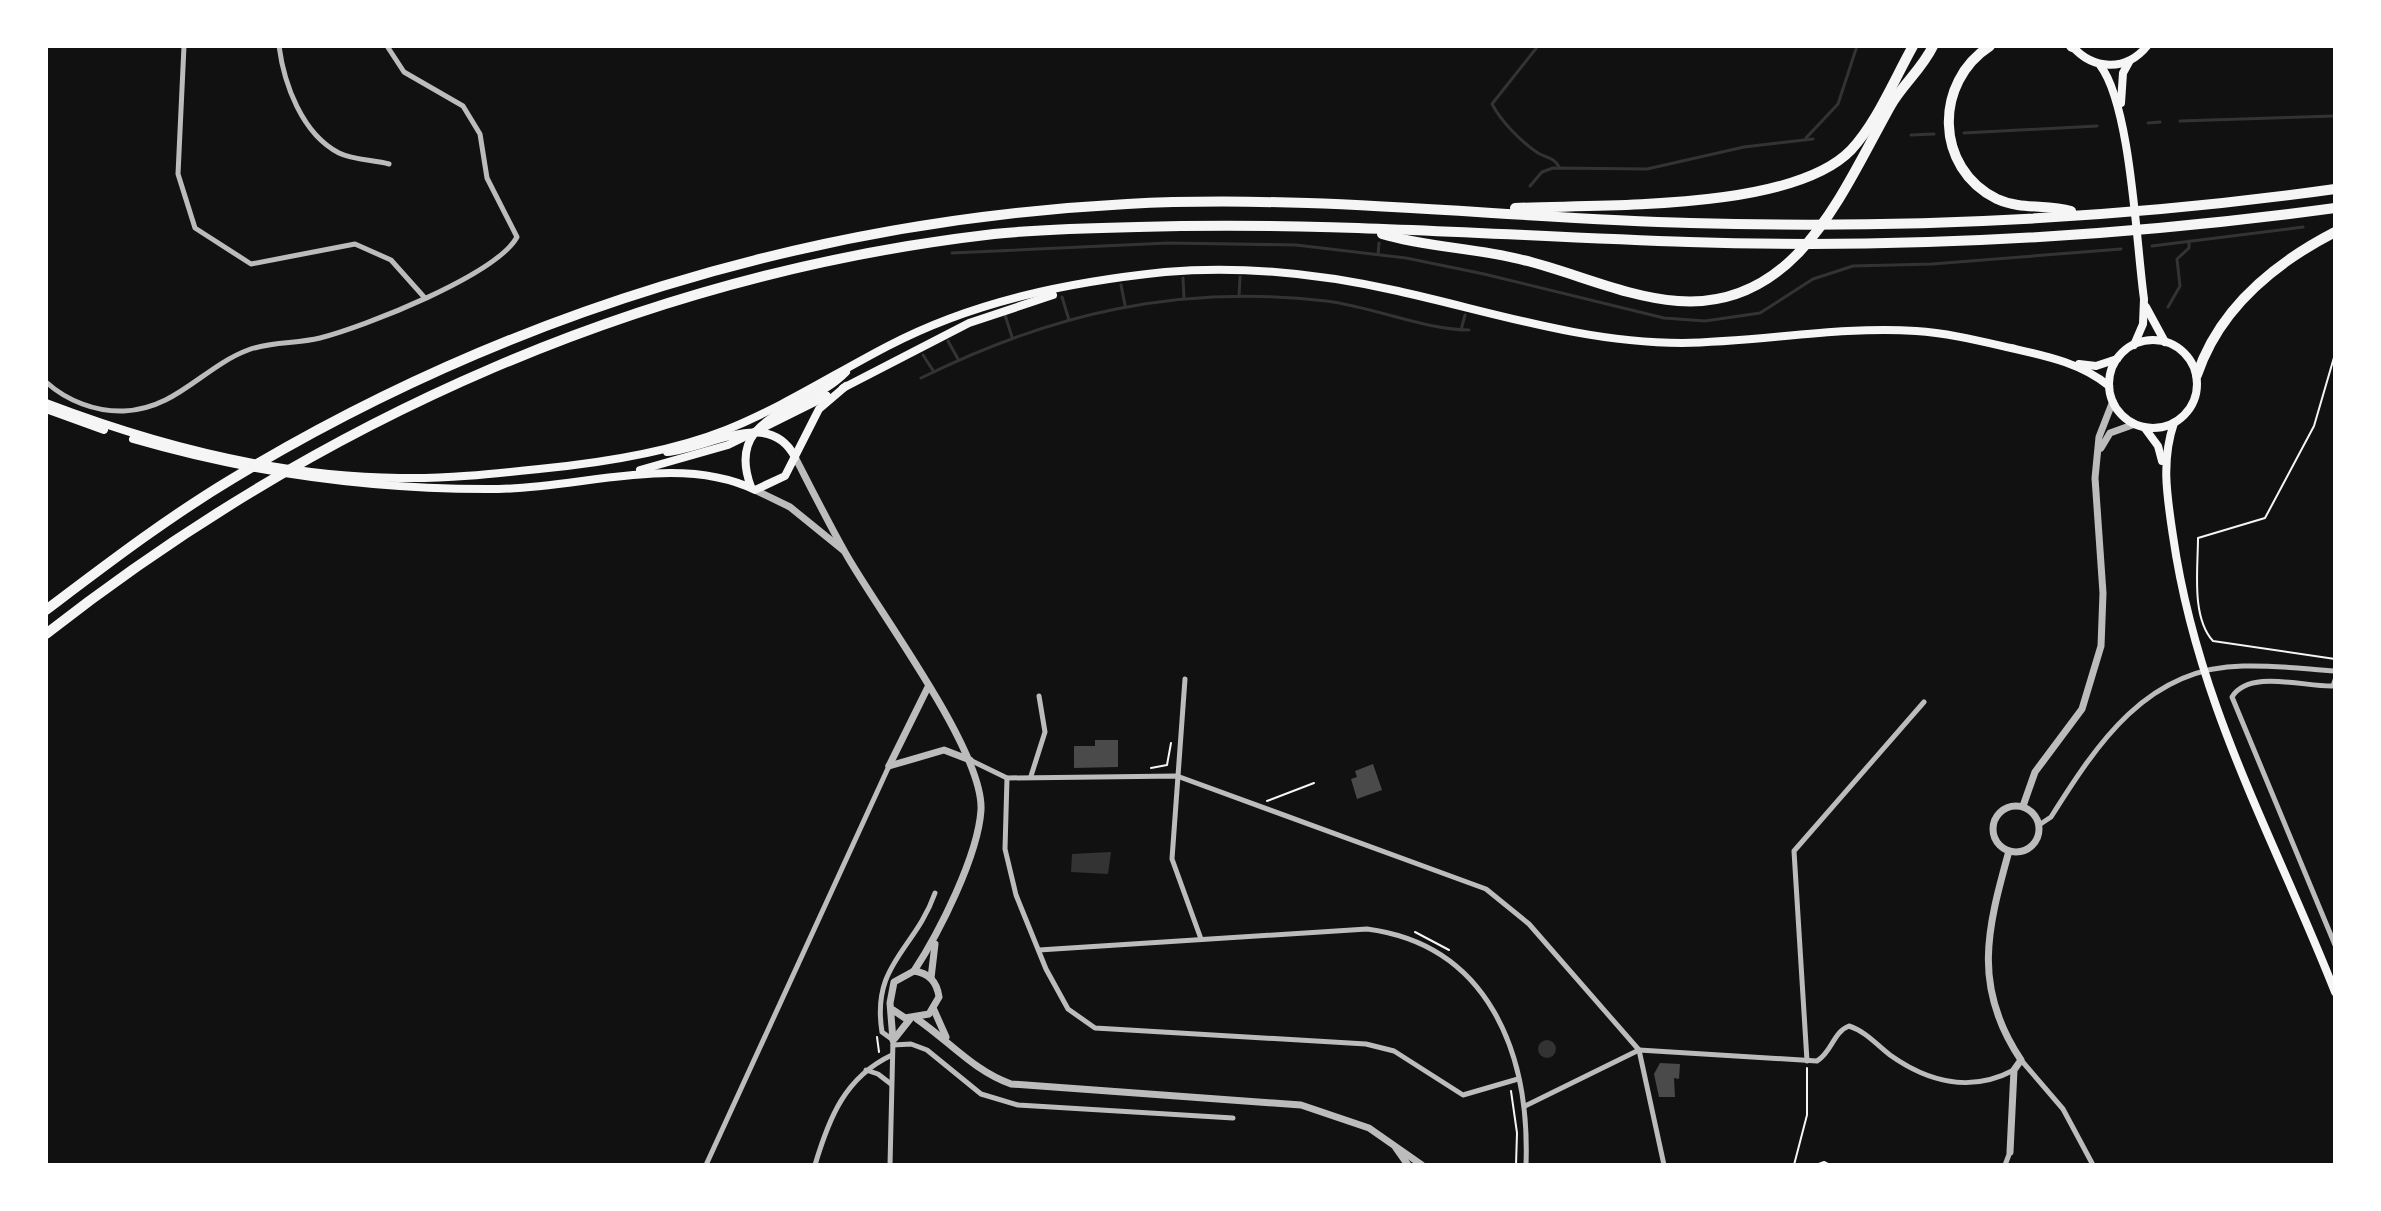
<svg xmlns="http://www.w3.org/2000/svg" width="2381" height="1211" font-family="Jost,sans-serif">
<style>
.water{fill:#333}
.lines{fill:none;stroke-linecap:round;stroke-linejoin:round}
.stream{stroke:#333;stroke-width:3}
.building{fill:#4a4a4a}
.path{stroke:#f5f5f5;stroke-width:2}
.minor{stroke:#bcbcbc;stroke-width:5}
.tertiary{stroke:#bcbcbc;stroke-width:7}
.secondary{stroke:#f5f5f5;stroke-width:8}
.primary{stroke:#f5f5f5;stroke-width:8}
.motorway{stroke:#f5f5f5;stroke-width:10}
</style>
<rect width="100%" height="100%" fill="#111"/>
<g class="water">
<polygon points="1111,852 1108,874 1071,872 1072,854"/>
<circle cx="1547" cy="1049" r="9"/>
</g>
<g class="lines">
<g class="stream">
<path d="M1538 46 1492 104C1501 121 1521 142 1538 153 1546 158 1554 157 1559 167"/>
<polyline points="2180,121 2335,116"/>
<polyline points="2148,123 2160,122"/>
<polyline points="1964,133 2097,126"/>
<polyline points="1911,135 1934,134"/>
<polyline points="1806,138 1838,104 1857,46"/>
<polyline points="1530,186 1542,172 1553,168 1647,169 1744,147 1813,139"/>
<polyline points="2152,246 2303,227"/>
<polyline points="952,253 1168,243 1296,245 1406,258 1484,274 1664,318 1705,321 1760,313 1813,279 1853,266 1932,264 2121,249"/>
<polyline points="1378,254 1379,243"/>
<polyline points="1183,278 1184,298"/>
<polyline points="1121,285 1125,305"/>
<polyline points="1239,296 1240,277"/>
<polyline points="1062,297 1069,320"/>
<polyline points="2168,307 2180,286 2177,259 2189,248 2189,241"/>
<polyline points="1005,315 1012,337"/>
<polyline points="1461,330 1465,315"/>
<polyline points="948,341 958,359"/>
<polyline points="923,355 934,372"/>
<path d="M921 378C1052 313 1179 284 1326 301 1374 307 1421 329 1469 330"/>
</g>
</g>
<g class="building">
<polygon points="1095,740 1118,740 1118,767 1074,768 1074,746 1095,746"/>
<polygon points="1373,764 1382,790 1357,799 1351,779 1357,777 1355,771"/>
<polygon points="1660,1063 1680,1064 1679,1079 1674,1078 1675,1097 1659,1097 1654,1074"/>
</g>
<g class="lines">
<g class="path">
<path d="M2335 354 2314 426 2265 518 2198 538C2198 568 2191 617 2213 641L2335 659"/>
<polyline points="1151,768 1167,765 1171,743"/>
<polyline points="1267,801 1314,783"/>
<polyline points="1415,932 1449,950"/>
<polyline points="877,1037 879,1052"/>
<polyline points="1511,1091 1517,1133 1516,1165"/>
<polyline points="1794,1165 1807,1115 1807,1068"/>
<polyline points="1816,1165 1824,1162 1830,1165"/>
</g>
<g class="minor">
<polyline points="184,46 178,174 195,228 251,264 355,244 391,260 424,297"/>
<path d="M279 46C284 84 302 134 339 153 353 160 374 160 389 164"/>
<path d="M46 382C67 401 96 412 124 411 176 409 203 367 248 350 272 341 296 344 320 338 364 327 496 275 517 237L487 178 480 134 463 106 404 72 387 46"/>
<polyline points="1185,679 1172,859 1201,939"/>
<path d="M2335 680 2333 686C2305 687 2249 669 2232 697L2335 945"/>
<polyline points="970,760 1007,778 1177,776 1486,889 1529,924 1639,1050 1664,1165"/>
<polyline points="1031,776 1045,732 1039,696"/>
<polyline points="1007,778 1005,849 1016,895 1046,969 1068,1009 1095,1028 1366,1044 1394,1051 1463,1095 1518,1079"/>
<path d="M2039 825 2051 817C2097 744 2147 667 2243 666 2274 665 2305 669 2335 671"/>
<path d="M1039 950 1367 929C1489 945 1530 1054 1526 1165"/>
<polyline points="893,1045 911,1044 927,1050 981,1094 1018,1105 1233,1118"/>
<polyline points="2021,1060 2063,1109 2093,1165"/>
<polyline points="1807,1061 1794,851 1924,702"/>
<polyline points="866,1070 878,1074 891,1084"/>
<path d="M1525 1106 1639 1050 1817 1061C1832 1052 1833 1032 1849 1026 1865 1031 1877 1045 1890 1055 1928 1082 1971 1093 2014 1070"/>
<polyline points="706,1165 889,766"/>
<path d="M815 1165C829 1118 845 1077 892 1055"/>
<path d="M890 1165 893 1040 882 1032C871 964 915 950 935 893"/>
<polyline points="2005,1165 2010,1152"/>
</g>
<g class="tertiary">
<polyline points="2101,448 2110,433 2135,424"/>
<path d="M795 457C812 490 828 522 846 554 878 611 984 751 981 810 978 856 939 933 914 971"/>
<polyline points="755,490 790,507 843,550"/>
<polyline points="889,766 928,687"/>
<polyline points="889,766 944,750 970,760"/>
<circle cx="2016" cy="829" r="23"/>
<polyline points="2023,806 2035,772 2082,709 2101,646 2103,593 2095,478 2099,437 2113,401"/>
<path d="M2009 851C1987 930 1972 987 2021 1060L2014 1070 2010 1152"/>
<polyline points="931,978 935,944"/>
<path d="M893 1010 905 1018 929 1014 939 997C937 982 929 973 914 971L894 982 890 1003 893 1040"/>
<polyline points="934,1010 946,1037"/>
<path d="M917 1019C949 1041 974 1071 1011 1084L1301 1105 1369 1128 1422 1165"/>
<polyline points="895,1038 910,1019"/>
<polyline points="1396,1148 1408,1165"/>
</g>
<g class="secondary">
<path d="M2072 46C2093 70 2126 72 2147 46"/>
<path d="M2100 65C2131 106 2136 242 2144 299L2143 324 2134 345"/>
<polyline points="2121,103 2123,73 2129,62"/>
<polyline points="2146,307 2165,342"/>
</g>
<g class="primary">
<circle cx="2153" cy="384" r="44"/>
<polyline points="2079,364 2096,366 2117,359"/>
<polyline points="843,388 969,323 1053,295"/>
<path d="M46 403C159 446 278 477 400 478 446 479 492 474 539 469 601 463 668 453 726 430 783 407 834 374 888 346 974 301 1069 282 1165 272 1243 265 1322 274 1398 291 1492 312 1584 343 1682 343 1760 342 1838 326 1916 331 1948 333 1980 341 2011 348 2046 356 2081 363 2109 386"/>
<polyline points="46,409 104,430"/>
<path d="M2174 423C2161 461 2167 496 2173 536 2197 704 2274 837 2335 992"/>
<polyline points="2144,427 2158,446 2162,461"/>
<path d="M133 439C250 473 376 490 498 489 581 488 679 453 755 490L785 476 819 409 846 386"/>
<path d="M667 452C710 448 769 407 795 457"/>
<polyline points="640,470 728,445 827,396"/>
<path d="M751 487C723 412 807 413 846 372"/>
</g>
<g class="motorway">
<path d="M1990 46C1934 82 1934 168 1997 199 2021 210 2047 204 2071 211"/>
<polyline points="2071,46 2072,47"/>
<path d="M1515 208C1599 204 1791 212 1851 150 1877 122 1894 80 1913 46"/>
<path d="M1382 234C1425 247 1475 248 1519 259 1571 271 1624 297 1678 301 1797 310 1842 192 1891 105 1903 84 1922 69 1933 46"/>
<path d="M2197 375C2219 309 2275 263 2335 232"/>
<path d="M46 610C107 564 167 518 232 479 505 314 809 221 1127 204 1315 194 1502 218 1690 223 1904 229 2122 219 2335 189"/>
<path d="M46 634C322 418 645 274 994 234 1042 229 1090 228 1138 227 1322 221 1506 236 1689 242 1905 249 2121 237 2335 208"/>
</g>
</g>
<rect width="2381" height="1211" fill="none" stroke="#ffffff" stroke-width="96"/>
</svg>
